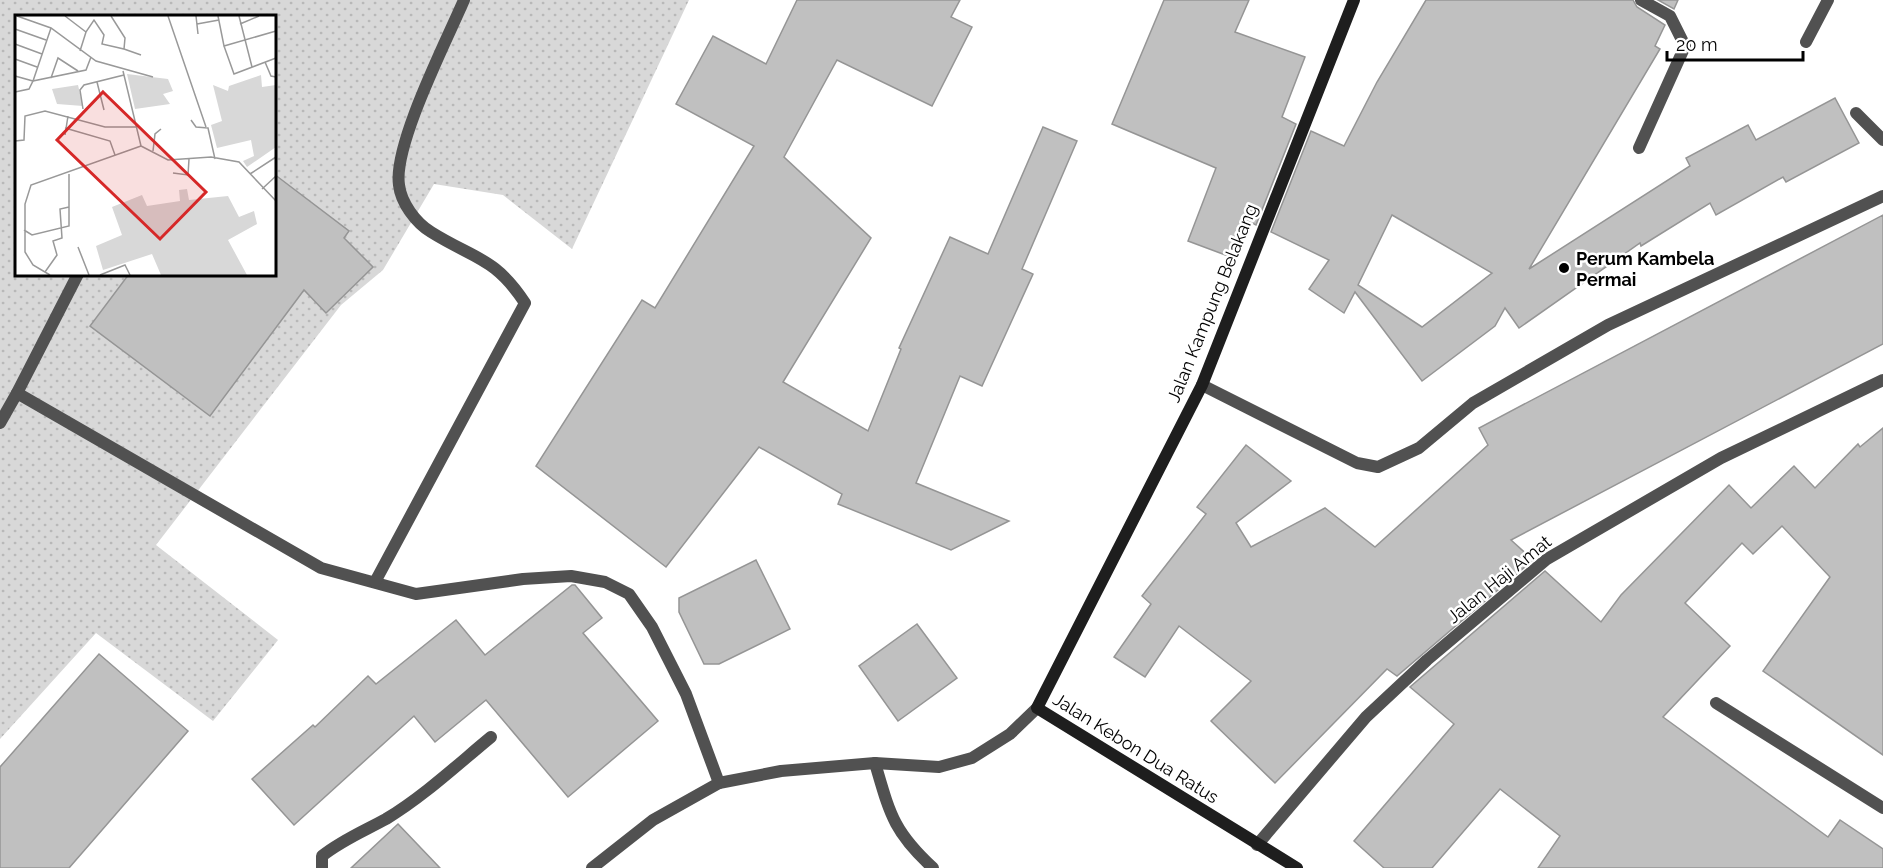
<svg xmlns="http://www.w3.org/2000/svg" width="1883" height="868" font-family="Raleway,sans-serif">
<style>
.grass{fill:url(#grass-dots);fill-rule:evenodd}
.building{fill:#c0c0c0;stroke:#959595;stroke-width:1.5;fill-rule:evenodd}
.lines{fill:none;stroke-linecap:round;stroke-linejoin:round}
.lane{stroke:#515151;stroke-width:12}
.street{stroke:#515151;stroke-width:12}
.secondary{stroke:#1e1e1e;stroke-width:12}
.poi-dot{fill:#000;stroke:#fff;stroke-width:2}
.labels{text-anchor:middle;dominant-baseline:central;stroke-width:5;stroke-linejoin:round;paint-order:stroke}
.poi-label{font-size:18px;font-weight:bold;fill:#000;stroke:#fff;text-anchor:start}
.street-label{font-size:18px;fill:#000;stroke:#fff}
.inset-road{fill:none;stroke:#999;stroke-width:1.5}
.view{fill:#d62828;fill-opacity:0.15;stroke:#d62828;stroke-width:3}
.inset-edge{fill:none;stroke:#000;stroke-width:3}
</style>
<defs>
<pattern id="grass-dots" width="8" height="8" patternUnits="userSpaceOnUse" patternTransform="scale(1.5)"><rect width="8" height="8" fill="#d8d8d8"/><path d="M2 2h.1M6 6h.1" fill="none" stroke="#b8b8b8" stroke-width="1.8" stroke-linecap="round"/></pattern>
</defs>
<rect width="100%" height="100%" fill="#fff"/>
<path class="grass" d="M0 0H689L572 249 503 195 434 184 383 270 341 305 156 545 278 640 213 721 96 633 0 739ZM16 16H274V274H16Z"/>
<g class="building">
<polygon points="797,0 960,0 951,17 972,27 932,106 837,60 784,157 871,238 783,382 868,431 901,349 899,348 950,237 988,254 1043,127 1077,141 1022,269 1033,274 982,386 960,376 916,483 1009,521 951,550 838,504 842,494 759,447 666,567 536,466 642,300 655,308 754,146 676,104 713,36 766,64"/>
<polygon points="1164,0 1249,0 1235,32 1305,57 1282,117 1296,124 1256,225 1242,218 1228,256 1188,241 1216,168 1112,124"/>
<path d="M1426 0H1633L1637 7 1665 25 1655 46 1660 49 1529 269 1690 166 1686 158 1748 125 1756 140 1835 98 1859 143 1786 182 1783 177 1716 215 1710 203 1641 246 1640 243 1519 328 1505 308 1495 326 1422 381 1355 292 1344 313 1309 289 1329 260 1271 232 1311 131 1344 146 1377 82ZM1392 215 1492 273 1422 327 1358 285Z"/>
<polygon points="1658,0 1678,0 1674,9"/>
<polygon points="274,174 349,231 344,238 373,267 326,313 304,290 210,416 90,326 129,274 274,274"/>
<polygon points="1883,215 1883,344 1511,540 1533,560 1397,676 1387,669 1275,783 1211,721 1251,681 1179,626 1145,677 1114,657 1151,604 1142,596 1206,514 1197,507 1246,445 1291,481 1236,523 1251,547 1325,508 1375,547 1488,445 1479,428"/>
<polygon points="1883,428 1883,755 1763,671 1830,577 1782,526 1753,554 1742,543 1685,603 1730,646 1663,717 1828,837 1840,820 1883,849 1883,868 1538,868 1560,836 1500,789 1432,868 1384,868 1354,841 1454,724 1410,687 1545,571 1601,622 1621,595 1729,485 1751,508 1794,466 1815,488 1858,444 1860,447"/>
<polygon points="756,560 790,629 719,664 704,664 679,612 679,598"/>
<polygon points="572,585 575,585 602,618 583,633 658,721 568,797 486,700 435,742 414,716 294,825 252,779 313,725 315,727 368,676 376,684 456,620 485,655"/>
<polygon points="917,624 957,678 898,721 859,666"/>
<polygon points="99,654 188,731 69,868 0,868 0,767"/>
<polygon points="398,824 440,868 351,868"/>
</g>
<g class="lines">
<g class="lane">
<polyline points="1806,42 1828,0"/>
<polyline points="1639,148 1685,46 1670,16 1641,0"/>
<polyline points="17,393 78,274"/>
<polyline points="0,423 17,393 321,568 416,594 523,579 571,576 605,582 629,594 652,627 686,694 719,783"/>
<path d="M375 582 525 303C495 257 474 259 431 232 416 223 401 203 399 185 393 145 447 40 464 0"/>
</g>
<g class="street">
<polyline points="1856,113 1883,140"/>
<polyline points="1202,385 1357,463 1378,467 1419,448 1473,403 1608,325 1883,196"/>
<polyline points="1716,703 1883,808"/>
<path d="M875 763C890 814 893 831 933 868"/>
<polyline points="1257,845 1366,717 1427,660 1547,559 1721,458 1883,380"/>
<path d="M322 868V856C342 840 364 831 386 819 424 796 457 765 491 737"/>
<polyline points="592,868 653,820 719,783 781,771 875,763 939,767 972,758 1010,734 1037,708"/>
</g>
<polyline class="secondary" points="1297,868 1037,708 1202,385 1354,0"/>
</g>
<circle class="poi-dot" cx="1564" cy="268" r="6"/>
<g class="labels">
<g class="poi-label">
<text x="1576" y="258">Perum Kambela<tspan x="1576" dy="21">Permai</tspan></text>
</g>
<g class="street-label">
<text transform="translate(1212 303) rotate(-68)">Jalan Kampung Belakang</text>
<text transform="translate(1499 579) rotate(-39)">Jalan Haji Amat</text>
<text transform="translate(1136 748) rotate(32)">Jalan Kebon Dua Ratus</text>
</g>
</g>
<g transform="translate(15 15)">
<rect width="261" height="261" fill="#fff"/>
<path d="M112 59 153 64 158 76 148 79 155 89 120 94ZM246 60 247 72 261 70V132L232 152 228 146 239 141 236 125 202 133 196 110 207 106 198 70 213 76 214 71ZM63 70 68 91 42 89 37 74ZM172 174 174 185 213 181 224 202 239 196 242 209 213 225 232 260H146L137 239 88 255 81 231 107 220 97 192 127 180 132 191 165 186 164 175Z" fill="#d8d8d8"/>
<path class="inset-road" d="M2 1 36 13 81 46 138 62M50 1 71 17 79 5 89 20 87 29 109 34 110 23 96 1M153 1 191 112M181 1 183 19M203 1 209 31 261 16M224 1 237 52M182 9 204 5M225 9 244 1M0 14 31 25M0 29 27 39M209 31 219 59 261 43M109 34 126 40M65 36 71 17M0 44 22 52M250 47 256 61 261 62M108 56 126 131M0 61 18 66 36 13M36 63 43 43 63 56M82 67 89 95M0 77 14 74 18 66 71 55 76 42M68 94 65 75 69 70 109 60M176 105 181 112 193 113 200 144M50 113 95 126 100 140M50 120 53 101M0 126 9 125 10 101 30 96 90 112H121M126 131 153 145 196 142 224 147 261 186M138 136 140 119 146 114M158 158 173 160 174 144M235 159 261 142M247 174 261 161M9 215 17 220 54 211V159M63 232 74 260M30 257 42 240 38 226 47 223 45 194 54 192M35 260 18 250 10 237V189L16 170 126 131M85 260 110 250 115 260"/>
<path class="view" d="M88 77 191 177 145 224 42 125Z"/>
<rect width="261" height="261" class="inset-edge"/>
</g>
<path d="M1667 51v9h136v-9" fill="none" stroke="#000000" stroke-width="3"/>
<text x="1676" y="51" font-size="18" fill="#000000" stroke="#ffffff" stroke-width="4.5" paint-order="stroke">20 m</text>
</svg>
